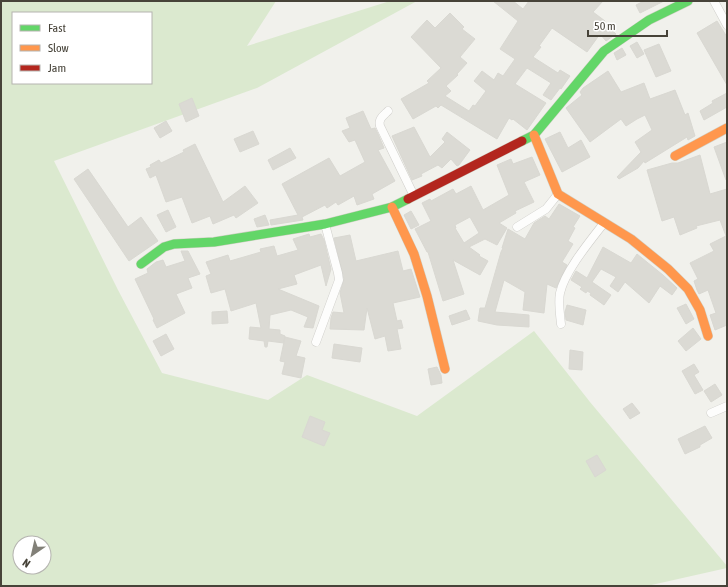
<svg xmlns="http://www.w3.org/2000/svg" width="728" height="587" font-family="'Asap Condensed',sans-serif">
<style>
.green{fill:#dbe9cf;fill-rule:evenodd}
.building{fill:#dbdad4;stroke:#d9d8d2;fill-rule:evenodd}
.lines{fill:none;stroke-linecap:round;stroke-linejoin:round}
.street-casing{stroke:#cfceca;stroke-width:9}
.fast-casing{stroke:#d1d0c5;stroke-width:10}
.slow-casing{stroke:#d1d0c5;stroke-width:10}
.jam-casing{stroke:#d1d0c5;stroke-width:10}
.street{stroke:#fdfdfc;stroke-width:8}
.fast{stroke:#63d668;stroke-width:9}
.slow{stroke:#ff974d;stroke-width:9}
.jam{stroke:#b3261e;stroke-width:9}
</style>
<rect width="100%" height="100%" fill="#f1f1ec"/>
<path class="green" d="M1 1H276L247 46 390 1H417L257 88 54 161 118 290 162 373 268 400 307 375 417 416 534 331 590 402 727 566V568L647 586H1ZM13 13H151V83H13ZM20 543H44V567H20Z"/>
<g class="building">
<polygon points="493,1 513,1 523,9 529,1 603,1 593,12 605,21 604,23 616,34 606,41 600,34 587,52 552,28 539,46 541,47 533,57 558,73 560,70 570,76 561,89 560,88 551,100 543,95 551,83 527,68 515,84 546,103 527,130 513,119 512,120 509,118 497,139 441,105 438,108 436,106 413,119 401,99 429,83 427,81 441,68 411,37 427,20 435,28 450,13 464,27 462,29 475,39 460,57 467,63 457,74 458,75 446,86 451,91 445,96 469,111 473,105 475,106 486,91 474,81 482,71 494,80 498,73 503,76 515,59 500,49 518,21"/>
<polygon points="644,1 664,1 640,13 636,5"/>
<polygon points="717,21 727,37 727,85 697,33"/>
<polygon points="637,42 644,54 637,58 630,46"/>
<polygon points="659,44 671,71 656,77 644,50"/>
<polygon points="622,48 626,55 617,60 614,53"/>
<polygon points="608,71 621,92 644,83 650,99 675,90 685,115 688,113 695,136 688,140 687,137 645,163 644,161 638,168 619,179 617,177 641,152 635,142 652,130 645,115 637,119 626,126 621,119 590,142 566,108 582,95 580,92 583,88"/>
<polygon points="727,93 727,107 704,120 700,111 713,103 712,101"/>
<polygon points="192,98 199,116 186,122 179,104"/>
<polygon points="363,111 371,129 375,128 378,134 384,148 378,150 395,181 372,194 374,199 357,205 354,196 338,205 336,202 327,208 325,205 302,217 303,220 271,225 270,220 298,215 282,184 329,158 340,176 365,162 355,140 349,142 342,131 350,128 346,118"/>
<polygon points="166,121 172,131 160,138 154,128"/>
<polygon points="414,127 430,157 445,142 442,139 447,132 470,150 459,165 457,166 451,159 442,168 438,165 421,174 422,176 412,180 392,136"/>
<polygon points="253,131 259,144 240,152 234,139"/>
<polygon points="560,132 568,148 581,140 590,157 562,172 545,139"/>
<polygon points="727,142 727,179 726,180 714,147"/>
<polygon points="195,144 223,202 245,186 258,203 236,218 234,215 213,224 210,216 192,223 182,197 166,202 156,175 150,178 146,169 151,167 150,165 159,160 161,163 184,152 183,150"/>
<polygon points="290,148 296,158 273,170 268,160"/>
<polygon points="700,155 710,194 727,189 727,325 715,330 710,315 716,313 708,290 699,294 697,290 694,281 698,279 690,263 714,251 710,244 726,236 720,220 696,226 697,228 680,235 674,217 662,221 647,170 672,163 678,163"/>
<path d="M532 157 540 175 524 182 534 202 515 211 516 213 499 223 507 228 497 245 485 239 469 247 480 255 479 256 488 261 480 275 453 260 464 294 443 301 428 252H427L415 229 431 221 422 203 430 199 431 201 453 189 456 194 471 186 483 210 509 195 497 165 511 159 513 164ZM470 217 479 233 464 243 455 228H456L455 225Z"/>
<polygon points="88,169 128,227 141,217 158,241 129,261 74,179"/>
<polygon points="559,204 580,216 573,227 575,228 568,241 573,244 562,262 567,265 556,288 547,284 544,313 523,310 525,292 504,280 495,312 529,315 529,327 497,325 478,321 480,308 485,308 501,252 503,248 502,248 508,229 525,239 534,223 545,216 549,219"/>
<polygon points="168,210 176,227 166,232 157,215"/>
<polygon points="411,211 419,225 411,229 404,215"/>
<polygon points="265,215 269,225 257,227 254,219"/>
<polygon points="309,234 310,237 321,234 324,240 331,269 326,286 321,265 294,275 297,284 278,289 319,306 313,328 304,327 308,317 291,310 270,315 269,329 280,330 280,334 285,336 284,343 268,341 267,347 265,347 264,341 249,339 250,327 261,328 256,303 231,311 225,289 211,293 206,276 211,274 206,262 228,255 230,261 261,252 260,249 274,246 277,256 298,250 293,239"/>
<polygon points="350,235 356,261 398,251 403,271 411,269 420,297 393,303 397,321 401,320 403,328 397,329 401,349 388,351 385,336 375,339 367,308 364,330 330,329 331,318 333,312 344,313 340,293 344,279 334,238"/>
<polygon points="603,247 631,263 637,254 663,275 677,288 672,295 660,286 649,303 625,282 618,292 610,286 616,277 601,269 592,282 611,295 604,305 590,295 591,293 587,291 586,293 580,289 582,287 571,280 576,271 587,278"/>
<polygon points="181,251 188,251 200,274 188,278 192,288 176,294 185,313 157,328 153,320 154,319 135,279 148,273 147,269 156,262 163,260 166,267 185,261"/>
<polygon points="686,304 694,319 686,324 677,308"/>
<polygon points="567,305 586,310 583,325 566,320 565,312"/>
<polygon points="466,310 470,319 452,325 449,316"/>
<polygon points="227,311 228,323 212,324 212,312"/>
<polygon points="693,328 701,339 686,351 678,341"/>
<polygon points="166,334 174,349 161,356 153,341"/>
<polygon points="285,337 301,341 296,356 305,358 301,378 282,374 285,362 280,361"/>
<polygon points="334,344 362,348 360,362 332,358"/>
<polygon points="570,350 583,352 582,370 569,369"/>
<polygon points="694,364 699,372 694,375 703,390 695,394 682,371"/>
<polygon points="437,367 441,375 442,383 431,385 428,369"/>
<polygon points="715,384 722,395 711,402 704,391"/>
<polygon points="632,403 640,413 630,419 623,409"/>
<polygon points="310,416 325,422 322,430 330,433 324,446 302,437"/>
<polygon points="705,426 712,438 700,445 700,447 685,454 678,439"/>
<polygon points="597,455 606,470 595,477 586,461"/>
</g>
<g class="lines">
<g class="street-casing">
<g id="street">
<polyline points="714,1 727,25"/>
<path d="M388 111C383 116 378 119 380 126L414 196"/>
<polyline points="517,227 546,209 558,194"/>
<path d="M561 324C560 314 558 303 560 293 565 271 590 241 604 223"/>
<polyline points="316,342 339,280 338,273 325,224"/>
<polyline points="711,413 727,406"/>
</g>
</g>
<g class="fast-casing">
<g id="fast">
<polyline points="522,141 534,135 604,51 649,20 688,1"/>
<polyline points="141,264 164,247 174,244 214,242 325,224 392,207 408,199"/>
</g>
</g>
<g class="slow-casing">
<g id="slow">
<polyline points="534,135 558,194 631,239 668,269 688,289 700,310 708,336"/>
<polyline points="675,156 727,128"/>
<polyline points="392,207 414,254 427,296 445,369"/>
</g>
</g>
<g class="jam-casing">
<polyline id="jam" points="408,199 522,141"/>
</g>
<use href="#street" class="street"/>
<use href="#fast" class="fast"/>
<use href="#slow" class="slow"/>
<use href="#jam" class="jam"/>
</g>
<rect width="728" height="587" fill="none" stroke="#474339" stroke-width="4"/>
<rect x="12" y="12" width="140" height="72" fill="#ffffff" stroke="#b5b4b0"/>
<rect x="20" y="25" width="20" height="6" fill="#63d668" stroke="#b5b4b0"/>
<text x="48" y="32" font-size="12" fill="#474339">Fast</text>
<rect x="20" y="45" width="20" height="6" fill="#ff974d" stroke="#b5b4b0"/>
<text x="48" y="52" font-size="12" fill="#474339">Slow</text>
<rect x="20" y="65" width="20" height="6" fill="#b3261e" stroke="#b5b4b0"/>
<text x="48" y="72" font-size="12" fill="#474339">Jam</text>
<g transform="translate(32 555) rotate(214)"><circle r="19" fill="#ffffff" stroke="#b5b4b0"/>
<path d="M0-3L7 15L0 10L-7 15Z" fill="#828078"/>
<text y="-6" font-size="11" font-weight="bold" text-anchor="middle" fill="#474339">N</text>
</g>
<path d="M588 30v6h79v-6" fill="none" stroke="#474339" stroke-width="2"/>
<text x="594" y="30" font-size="12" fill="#474339" stroke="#ffffff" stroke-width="3" paint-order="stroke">50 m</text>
</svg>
